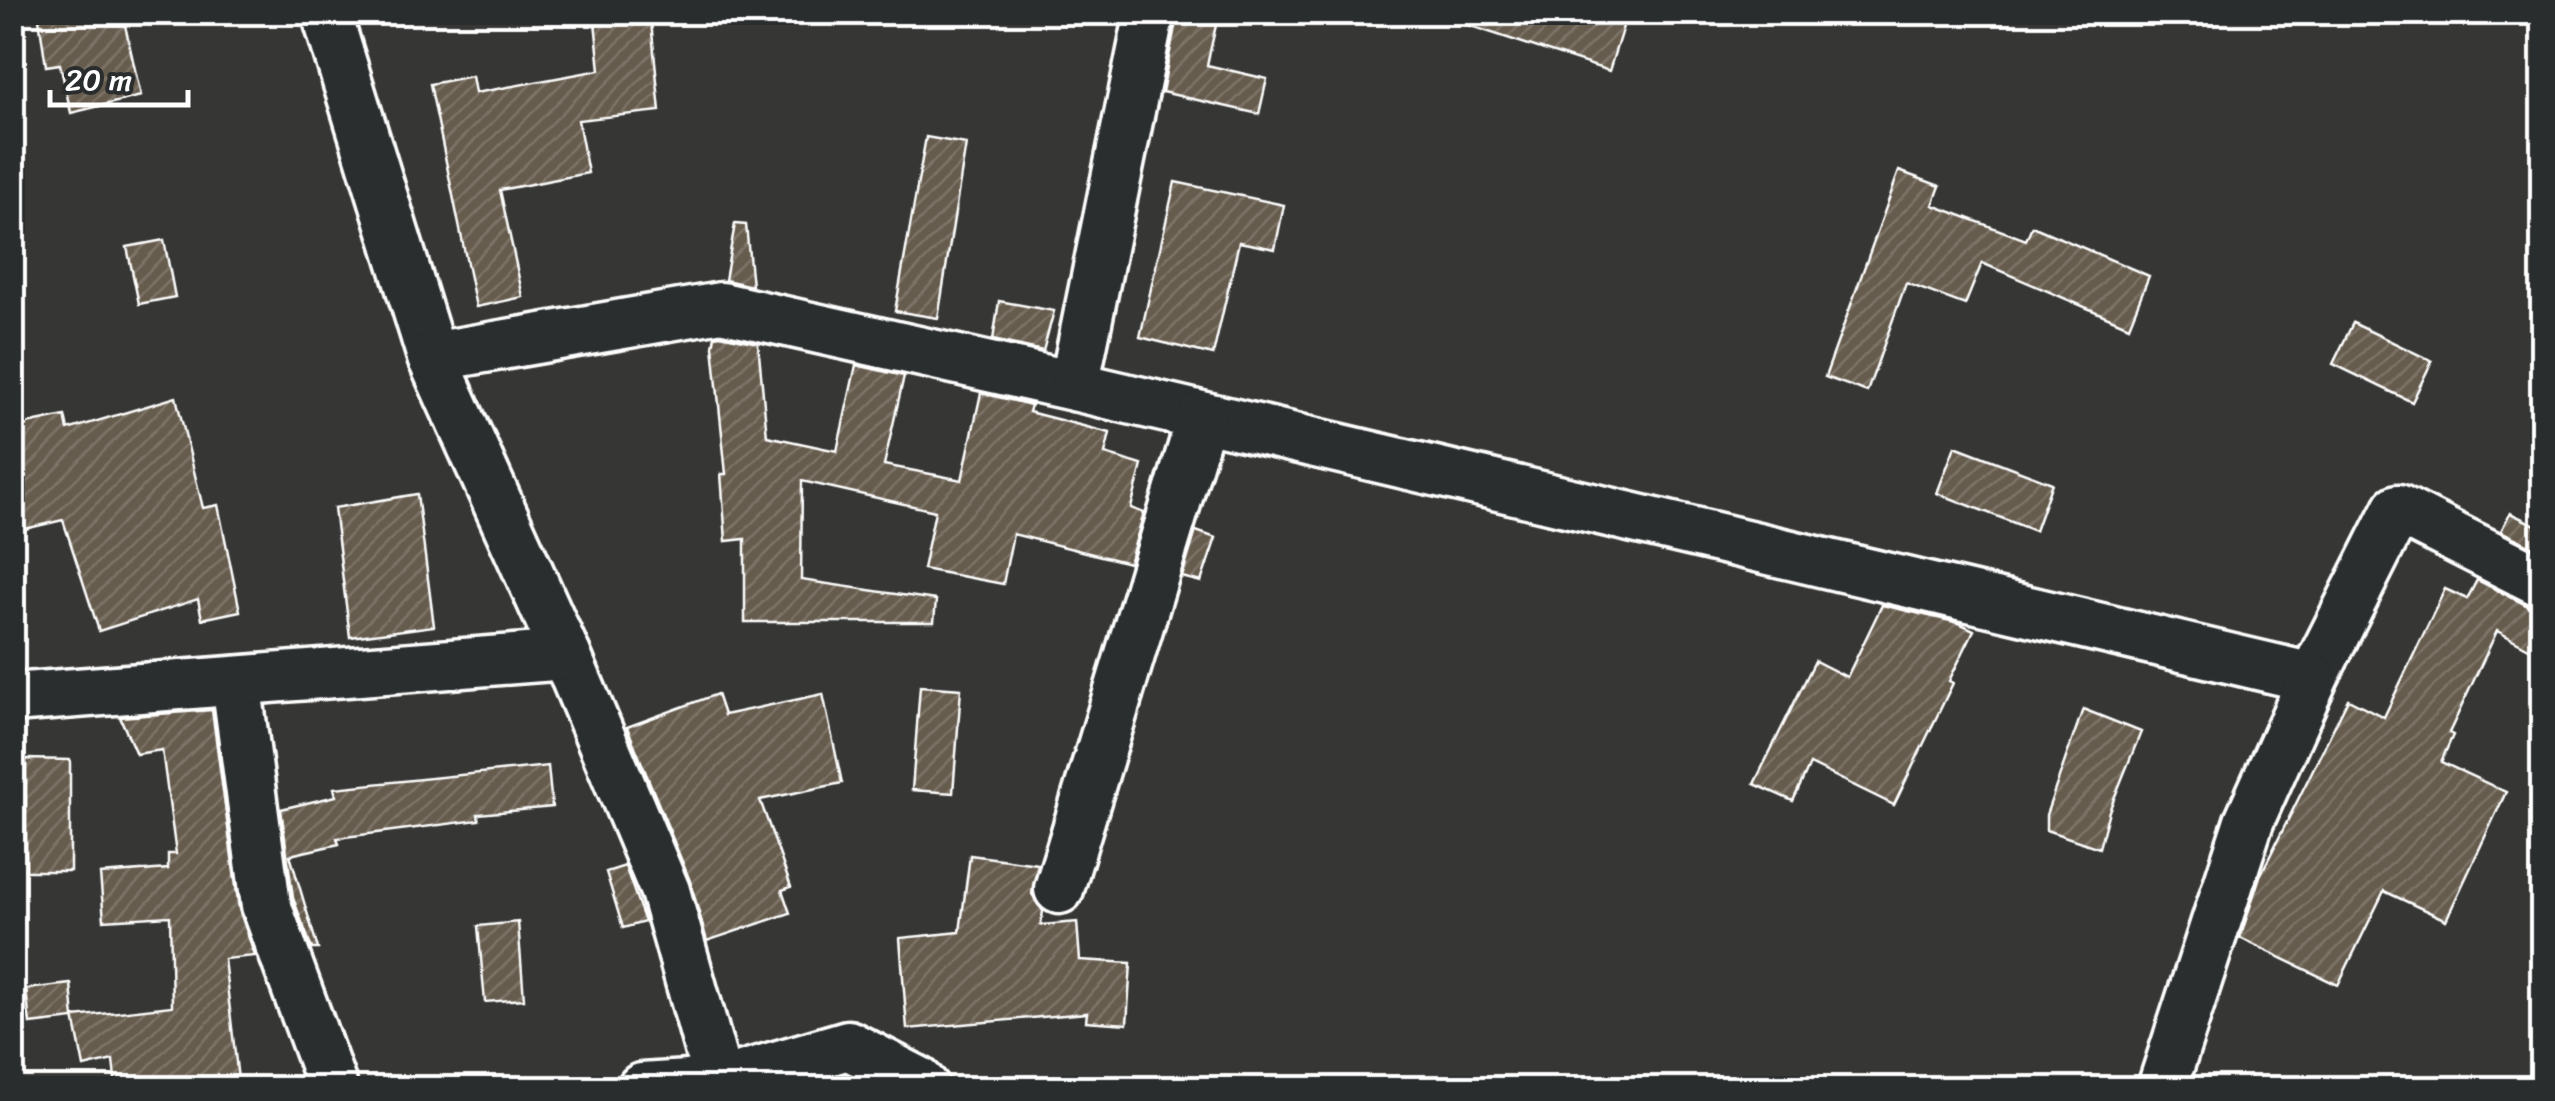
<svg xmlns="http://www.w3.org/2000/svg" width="2555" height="1101" font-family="Sriracha,sans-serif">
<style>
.building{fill:url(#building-hatch);stroke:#fff;stroke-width:2.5}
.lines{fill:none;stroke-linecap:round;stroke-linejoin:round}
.street-casing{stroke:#fff;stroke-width:55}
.street{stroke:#2a2d2e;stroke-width:48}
</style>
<defs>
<pattern id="building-hatch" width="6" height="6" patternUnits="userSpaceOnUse" patternTransform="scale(2.5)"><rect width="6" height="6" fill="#665b4d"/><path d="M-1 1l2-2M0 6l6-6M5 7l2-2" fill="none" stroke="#7d7468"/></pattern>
</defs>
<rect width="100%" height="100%" fill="#363634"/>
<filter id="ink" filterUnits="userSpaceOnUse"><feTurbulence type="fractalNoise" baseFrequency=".01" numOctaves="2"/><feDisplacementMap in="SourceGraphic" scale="20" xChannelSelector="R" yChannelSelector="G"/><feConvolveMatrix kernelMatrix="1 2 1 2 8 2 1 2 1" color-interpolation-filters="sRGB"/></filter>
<g filter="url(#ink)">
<g class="building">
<polygon points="38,12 122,12 141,96 71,113 60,64 46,66"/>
<polygon points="594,12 650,12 660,111 578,120 588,173 500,190 523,297 476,307 430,84 472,76 475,93 600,70"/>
<polygon points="1178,12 1219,12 1207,65 1267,79 1259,114 1162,92"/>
<polygon points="1453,12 1601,12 1625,20 1609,71 1452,20"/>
<polygon points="926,137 966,144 938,318 895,311"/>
<polygon points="1899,171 1940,186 1933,205 2026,240 2032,226 2149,276 2129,326 1982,263 1965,305 1906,283 1867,392 1825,377"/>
<polygon points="1175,182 1284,205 1275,249 1239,242 1213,355 1140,337"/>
<polygon points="735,224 746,225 752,286 725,280"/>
<polygon points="164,240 175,297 139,304 127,247"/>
<polygon points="999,301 1054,311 1043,351 993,340"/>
<polygon points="2353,323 2432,361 2412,402 2333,364"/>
<polygon points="720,335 758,343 767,436 837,451 856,365 904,376 884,465 962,480 981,393 1031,405 1029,412 1110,433 1105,454 1142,465 1131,508 1144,513 1129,563 1013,534 1003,584 923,569 935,511 802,481 801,580 936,600 934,622 745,622 745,539 726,541 721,474 726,474 713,346 715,336"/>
<polygon points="176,397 203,508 218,505 240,611 202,619 198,599 99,631 63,520 12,532 12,427 65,416 68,430"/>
<polygon points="1955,446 2052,483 2035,531 1937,493"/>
<polygon points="417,494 434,626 350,637 334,508"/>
<polygon points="2510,513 2542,528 2542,551 2501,531"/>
<polygon points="1196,531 1216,538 1201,582 1182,577"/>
<polygon points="2477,580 2530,607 2542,609 2542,655 2497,631 2449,733 2453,735 2441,762 2506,792 2446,920 2384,891 2338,985 2240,938 2260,876 2348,699 2384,717 2445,589 2467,599"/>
<polygon points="1882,605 1959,623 1974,630 1949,681 1953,683 1894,805 1810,764 1793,801 1754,784 1815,661 1847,677"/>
<polygon points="920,686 961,689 953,793 912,790"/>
<polygon points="717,694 724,715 823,694 842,783 760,800 791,887 782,890 790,913 707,941 690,881 627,727"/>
<polygon points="2083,709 2141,732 2109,811 2099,848 2046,830 2046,815"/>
<polygon points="212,710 239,909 255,956 224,959 239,1088 116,1088 113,1060 84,1067 74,1017 172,1006 170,916 104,920 100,874 168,869 168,854 176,854 162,750 136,754 120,717"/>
<polygon points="26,759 70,760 70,871 26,871"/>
<polygon points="548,766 552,807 478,814 479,820 337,838 339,844 290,855 318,949 312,949 293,898 281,809 336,796 334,788"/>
<polygon points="970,855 1038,864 1032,894 1043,911 1041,925 1077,922 1080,960 1131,963 1127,1024 1086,1021 1087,1013 907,1029 900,938 960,932"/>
<polygon points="625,866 645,922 623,928 606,872"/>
<polygon points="518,922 524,999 485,1002 478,926"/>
<polygon points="71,984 74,1019 30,1024 26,989"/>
</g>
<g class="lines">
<g class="street-casing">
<g id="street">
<polyline points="326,12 432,357 566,655 665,891 720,1088"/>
<polyline points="432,357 721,307 1074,386 2313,678 2398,509 2542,582"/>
<polyline points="1074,386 1150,12"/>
<polyline points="236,681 266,905 333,1088"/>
<polyline points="12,698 566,655"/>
<polyline points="1059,889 1202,417"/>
<polyline points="642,1088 718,1083 848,1045 918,1081 925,1088"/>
<polyline points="2162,1088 2249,821 2313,678"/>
</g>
</g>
<use href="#street" class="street"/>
</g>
</g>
<rect width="2555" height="1101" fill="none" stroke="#2a2d2e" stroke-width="50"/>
<rect x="25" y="25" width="2505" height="1051" fill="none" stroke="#fff" stroke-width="4" filter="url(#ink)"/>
<path d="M50 90v15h138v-15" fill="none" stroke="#ffffff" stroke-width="5"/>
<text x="65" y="90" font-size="30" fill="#ffffff" stroke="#2a2d2e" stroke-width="8" paint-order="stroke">20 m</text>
</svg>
